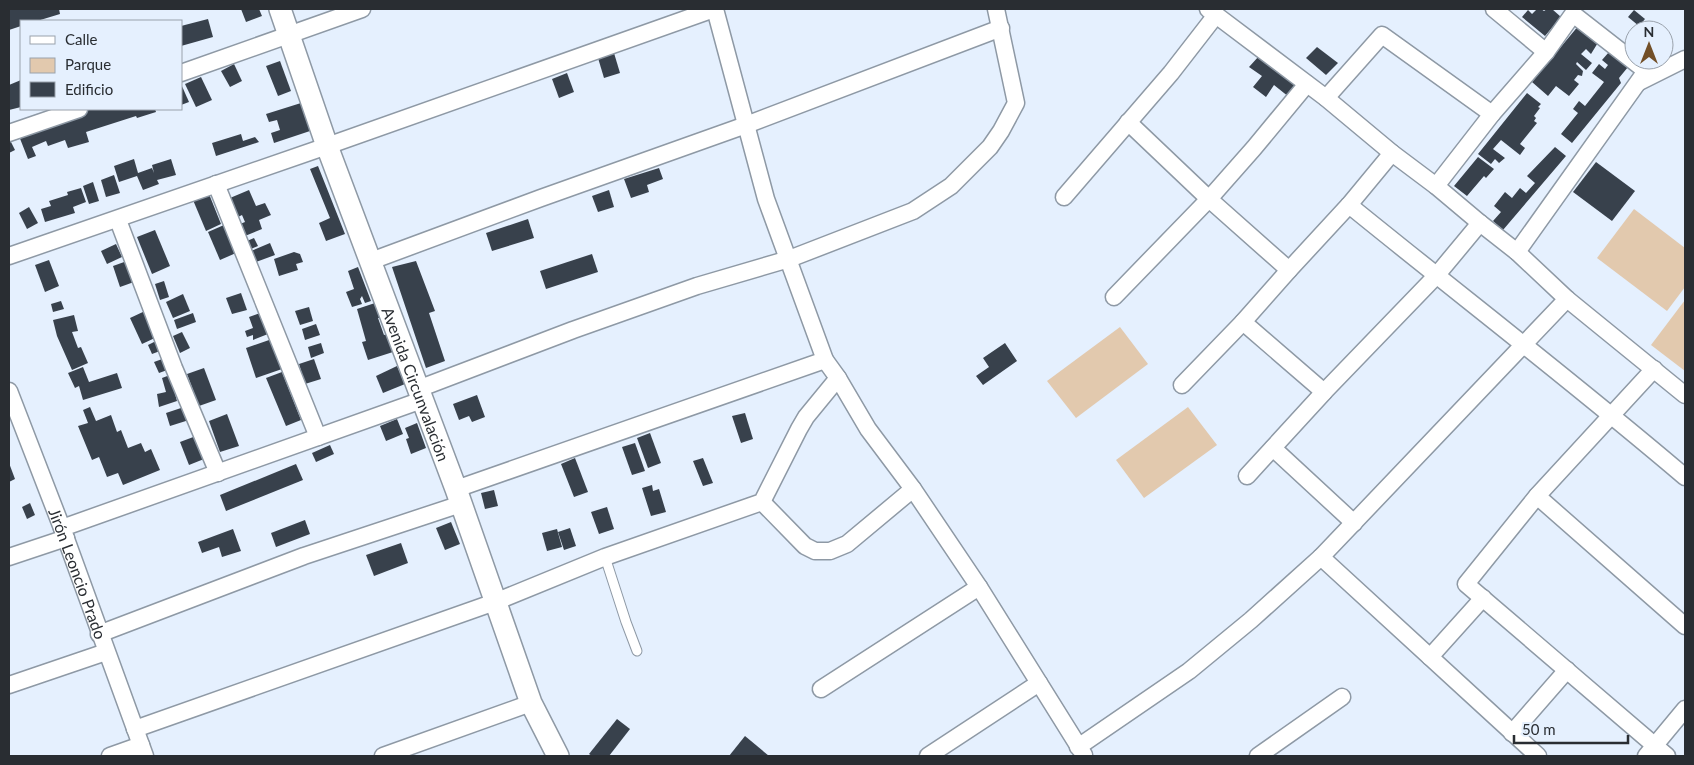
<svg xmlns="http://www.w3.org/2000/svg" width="1694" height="765" font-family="Lato,sans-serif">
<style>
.green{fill:#e2c9ae}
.building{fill:#38414c}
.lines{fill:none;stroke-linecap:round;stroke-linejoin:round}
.service-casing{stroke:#8e99a5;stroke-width:11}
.minor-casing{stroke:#8e99a5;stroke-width:19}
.tertiary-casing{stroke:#8e99a5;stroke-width:24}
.service{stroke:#fff;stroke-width:9}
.minor{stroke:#fff;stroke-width:16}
.tertiary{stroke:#fff;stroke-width:21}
.labels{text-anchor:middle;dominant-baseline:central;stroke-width:5;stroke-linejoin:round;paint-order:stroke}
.street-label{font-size:16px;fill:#292d32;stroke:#e5f0fe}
</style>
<rect width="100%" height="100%" fill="#e5f0fe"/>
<g class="green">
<polygon points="1634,209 1685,248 1685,287 1667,311 1597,258"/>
<polygon points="1685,300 1685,371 1651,345"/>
<polygon points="1120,327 1148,364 1076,418 1047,381"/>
<polygon points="1188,407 1217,445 1144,498 1116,460"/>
</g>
<g class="building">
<polygon points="9,9 59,9 60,14 37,21 21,21 21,26 9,30"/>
<polygon points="241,9 259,9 262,16 246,22"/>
<polygon points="1537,9 1541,9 1544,11 1547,9 1552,9 1561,17 1545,36 1522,17 1528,10 1532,14"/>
<polygon points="1634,10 1645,19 1639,26 1628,17"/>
<polygon points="208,19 213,37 181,46 181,26"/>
<polygon points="1579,25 1599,41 1591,54 1586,49 1581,54 1592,63 1586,70 1577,62 1576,64 1583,71 1582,76 1578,75 1574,80 1579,84 1569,96 1556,86 1548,96 1532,82"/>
<polygon points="1317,47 1338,63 1326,75 1306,58"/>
<polygon points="1609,52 1628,67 1619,78 1621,83 1572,143 1561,134 1578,113 1573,109 1579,101 1585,106 1604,82 1592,73 1599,64 1605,69 1608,65 1602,60"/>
<polygon points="614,53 620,73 604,78 598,58"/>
<polygon points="1259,56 1298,86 1289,97 1274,85 1266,97 1253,87 1262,76 1249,67"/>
<polygon points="280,61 291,91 278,96 266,66"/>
<polygon points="234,64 242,81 230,87 221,71"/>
<polygon points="567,73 574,92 559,98 552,79"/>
<polygon points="201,77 212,100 196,107 185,84"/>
<polygon points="21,80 21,107 9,110 9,85"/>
<polygon points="181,84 189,102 181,105"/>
<polygon points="1527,93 1541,104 1538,107 1540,108 1534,116 1536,118 1534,121 1537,123 1520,144 1525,148 1520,155 1501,140 1493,149 1505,158 1499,163 1495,159 1491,164 1478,154"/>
<polygon points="301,103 310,131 274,143 271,133 280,130 277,120 269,122 266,114"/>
<polygon points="85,109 155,109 156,112 137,118 136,116 86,132 89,142 68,148 65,140 48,146 46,141 32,147 36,156 28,159 19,136"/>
<polygon points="241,134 243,141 255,137 259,142 216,156 212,143"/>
<polygon points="9,138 15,150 9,153"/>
<polygon points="1555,147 1566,156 1503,230 1493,221 1501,212 1494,206 1505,192 1512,198 1520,188 1526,193 1535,183 1527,176"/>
<polygon points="1478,157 1494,169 1486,178 1484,176 1467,196 1454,186"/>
<polygon points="134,159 138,173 152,168 154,173 152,165 171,159 176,175 157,180 159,184 143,190 137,176 119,182 114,166"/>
<polygon points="1596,162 1635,191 1612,221 1573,192"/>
<polygon points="318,166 345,234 326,241 319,223 330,218 310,169"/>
<polygon points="659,168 663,179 647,185 649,192 631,198 624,179"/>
<polygon points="114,175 120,193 106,197 101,180"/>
<polygon points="93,182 99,201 89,204 83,186"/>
<polygon points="81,188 86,202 73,207 75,213 45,222 41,209 51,206 49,201 68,195 67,192"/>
<polygon points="249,190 256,206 265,203 271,215 259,220 262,229 245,236 240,224 245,222 242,215 238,217 230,198"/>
<polygon points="609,190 614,207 598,212 592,196"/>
<polygon points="209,194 221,224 206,231 193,200"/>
<polygon points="29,207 38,223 27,229 19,213"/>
<polygon points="528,219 534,238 492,251 486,233"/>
<polygon points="224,225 236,253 220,260 208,232"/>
<polygon points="155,230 170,266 152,274 137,237"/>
<polygon points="254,238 258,246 251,249 247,241"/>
<polygon points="270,243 275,255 256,262 251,251"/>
<polygon points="116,244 122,257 107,264 101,251"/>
<polygon points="294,252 300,254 303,262 296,264 298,270 279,276 274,259"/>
<polygon points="592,254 598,272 546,289 540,271"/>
<polygon points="49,260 59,286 45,292 35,265"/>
<polygon points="127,261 134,282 120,287 113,266"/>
<polygon points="416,261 435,311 429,313 445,361 426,368 392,267"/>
<polygon points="358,267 371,301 365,303 362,296 360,299 362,304 352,307 346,292 354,289 348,271"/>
<polygon points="164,281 169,297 160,300 155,284"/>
<polygon points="241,293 247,310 232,314 226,298"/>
<polygon points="183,294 190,311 173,318 166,302"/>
<polygon points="61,301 64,309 53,312 51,304"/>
<polygon points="375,303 380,318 378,318 384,335 387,334 393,352 368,360 362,342 366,341 357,309"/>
<polygon points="309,307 313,321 300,325 295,311"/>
<polygon points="145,311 157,337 142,344 130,318"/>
<polygon points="193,313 196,322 177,329 174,320"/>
<polygon points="260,313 268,334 253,340 253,335 247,337 245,331 253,328 249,317"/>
<polygon points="74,315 78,331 72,332 78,348 81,347 88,363 72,370 57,336 53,320"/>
<polygon points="316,324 320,335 305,340 302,329"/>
<polygon points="182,332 190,348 180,353 173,336"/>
<polygon points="272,339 282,369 256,378 246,348"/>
<polygon points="156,341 160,351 152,354 148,345"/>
<polygon points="321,343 324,353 311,358 308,347"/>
<polygon points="1005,343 1017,361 983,385 976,376 989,367 983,358"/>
<polygon points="165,358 170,369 159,373 154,362"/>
<polygon points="314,359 321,379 305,384 299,364"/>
<polygon points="397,366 405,384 383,393 376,376"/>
<polygon points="83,367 89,382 117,373 122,388 83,400 79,386 75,388 68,373"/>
<polygon points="204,368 216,400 199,406 187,374"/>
<polygon points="282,372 301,420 286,426 266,378"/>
<polygon points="170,375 177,401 159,407 157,394 166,392 162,378"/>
<polygon points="477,395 485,417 472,422 469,416 459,420 453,404"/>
<polygon points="90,407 96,421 111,415 117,432 121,430 128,448 141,443 145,452 151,449 160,470 123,485 118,473 107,477 99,457 92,460 78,426 88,423 83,410"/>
<polygon points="184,407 189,420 170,426 166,413"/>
<polygon points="745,413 753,439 741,443 732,416"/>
<polygon points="227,414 239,446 220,452 209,421"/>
<polygon points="397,419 403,434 386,441 380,426"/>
<polygon points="417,423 426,448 411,454 406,439 409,438 405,428"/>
<polygon points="650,433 661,463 648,468 637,438"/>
<polygon points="196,436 204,459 189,465 180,442"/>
<polygon points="635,443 645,471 632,475 622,447"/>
<polygon points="330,445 334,454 316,462 312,453"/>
<polygon points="575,458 588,492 574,497 561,464"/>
<polygon points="703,458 713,483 703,486 693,461"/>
<polygon points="9,463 15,479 9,482"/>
<polygon points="296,464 303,480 226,511 220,495"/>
<polygon points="652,485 653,491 659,489 666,512 651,516 642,488"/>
<polygon points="494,490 498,506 485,509 481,493"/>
<polygon points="30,503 35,515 27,519 22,507"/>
<polygon points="607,507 614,529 599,534 591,512"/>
<polygon points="305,520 310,534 276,547 271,533"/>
<polygon points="451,522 460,544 445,550 436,528"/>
<polygon points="570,528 576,546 564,550 558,532"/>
<polygon points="233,529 241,551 222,557 219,547 202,553 198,542"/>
<polygon points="557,529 562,547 547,551 542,533"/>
<polygon points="401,543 408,563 374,576 366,555"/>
<polygon points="617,719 630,729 609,756 592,756 589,754"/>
<polygon points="745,736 769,756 729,756"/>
</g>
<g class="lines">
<g class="service-casing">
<polyline id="service" points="605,557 626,622 637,651"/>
</g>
<g class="minor-casing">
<g id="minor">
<polyline points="1208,9 1326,98 1392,153 1436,186 1480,223 1517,252 1567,299 1685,395"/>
<polyline points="1494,9 1546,52"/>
<polyline points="181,73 362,9"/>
<polyline points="1639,82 1685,59"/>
<polyline points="1326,98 1382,35 1492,114"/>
<polyline points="1128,122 1209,199 1289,270"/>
<polyline points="9,133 79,109"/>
<polyline points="216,184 318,437"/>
<polyline points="1436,186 1492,114 1546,52 1573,14 1646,71 1517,252"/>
<polyline points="1064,197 1171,73 1216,15"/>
<path d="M1349 205C1461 296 1576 384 1685 477"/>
<polyline points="118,220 174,368 218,473"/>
<polyline points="9,256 327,146 714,9"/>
<polyline points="371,261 541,198 746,125 1001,28"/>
<polyline points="1114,297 1209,199 1254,148 1307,84"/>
<polyline points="1243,322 1324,392"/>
<polyline points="1654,369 1537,496 1466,584 1667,756"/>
<polyline points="838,378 868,429 913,489 979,587 1084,755"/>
<polyline points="1182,385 1243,322 1289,270 1349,205 1392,153"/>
<polyline points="418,389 573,330 697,286 789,259 913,211 951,186 990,147 1001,131 1016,103 996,9"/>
<path id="s1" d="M9 391 62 528 145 756"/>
<polyline points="1273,448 1354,523"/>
<polyline points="1247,476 1324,392 1436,276 1480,223"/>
<polyline points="456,489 825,360"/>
<polyline points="1537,496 1685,626"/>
<polyline points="762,502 805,546 815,551 830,551 847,544 913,489"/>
<polyline points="62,528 422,400"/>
<polyline points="9,557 66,538"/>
<polyline points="1321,557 1538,756"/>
<polyline points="99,634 304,556 461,504"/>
<polyline points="1430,657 1483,598"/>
<polyline points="9,685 106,652"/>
<polyline points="821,689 979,587"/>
<polyline points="135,729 495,602 605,557 762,502 799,429 806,417 838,378 825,360 766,199 715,9"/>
<polyline points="1512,733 1567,670"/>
<polyline points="1078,747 1189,671 1251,620 1321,557 1567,299"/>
<polyline points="110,756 141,745"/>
<polyline points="383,756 531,703"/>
<polyline points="928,756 1039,683"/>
<polyline points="1258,756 1342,697"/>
<polyline points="1646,756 1685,709"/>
</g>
</g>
<g class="tertiary-casing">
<g id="tertiary">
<path id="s2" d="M280 9 327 146 456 489 531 703 558 756"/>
</g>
</g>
<use href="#service" class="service"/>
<use href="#minor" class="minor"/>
<use href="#tertiary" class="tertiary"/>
</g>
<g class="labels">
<g class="street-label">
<text stroke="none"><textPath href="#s2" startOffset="399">Avenida Circunvalación</textPath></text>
<text stroke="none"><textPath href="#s1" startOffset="195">Jirón Leoncio Prado</textPath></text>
</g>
</g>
<rect width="1694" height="765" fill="none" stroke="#292d32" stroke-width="20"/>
<rect x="20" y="20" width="162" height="90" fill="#e5f0fe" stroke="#9aa2ac"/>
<rect x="30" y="36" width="25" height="8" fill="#ffffff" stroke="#9aa2ac"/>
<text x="65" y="45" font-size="15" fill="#292d32">Calle</text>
<rect x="30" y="58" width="25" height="15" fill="#e2c9ae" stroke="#9aa2ac"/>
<text x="65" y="70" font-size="15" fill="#292d32">Parque</text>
<rect x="30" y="82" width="25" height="15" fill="#38414c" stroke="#9aa2ac"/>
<text x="65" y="95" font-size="15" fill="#292d32">Edificio</text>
<g transform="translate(1649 45)"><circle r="24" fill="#e5f0fe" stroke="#9aa2ac"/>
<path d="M0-4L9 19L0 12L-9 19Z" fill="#724f28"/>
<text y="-8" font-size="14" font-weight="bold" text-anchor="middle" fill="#292d32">N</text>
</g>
<path d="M1514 735v8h114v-8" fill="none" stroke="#292d32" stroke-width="2.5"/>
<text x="1522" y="735" font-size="15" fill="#292d32" stroke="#e5f0fe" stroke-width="4" paint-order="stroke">50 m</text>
</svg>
